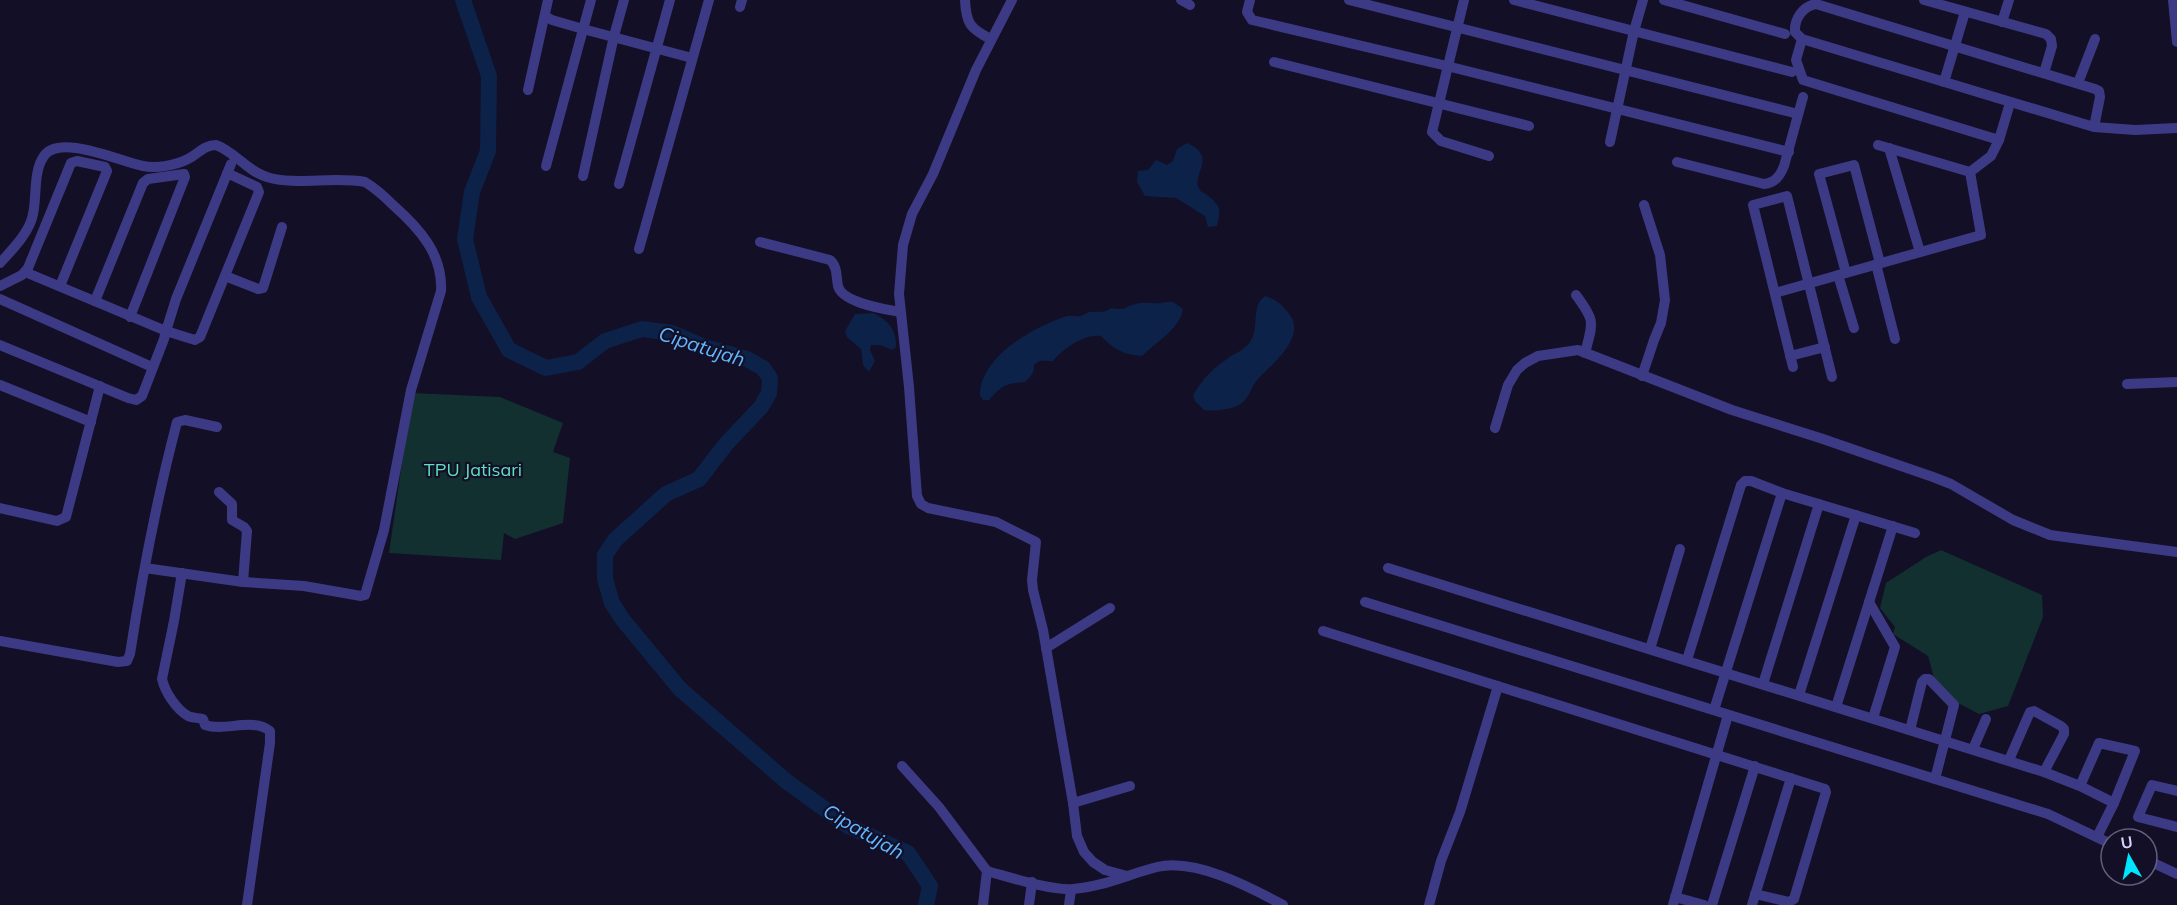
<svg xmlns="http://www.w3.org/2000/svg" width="2177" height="905" font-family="Mulish,sans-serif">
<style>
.green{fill:#12302f}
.water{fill:#0c2248}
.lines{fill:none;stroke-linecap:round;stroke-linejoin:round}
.river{stroke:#0c2248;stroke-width:16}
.minor{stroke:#3d3a85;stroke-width:10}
.labels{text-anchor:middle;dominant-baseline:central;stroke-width:4.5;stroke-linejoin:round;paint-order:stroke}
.park-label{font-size:18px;fill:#5fe0c0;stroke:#130f26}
.water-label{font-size:20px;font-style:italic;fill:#62b6ff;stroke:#130f26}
</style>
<rect width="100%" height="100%" fill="#130f26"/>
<g class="green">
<polygon points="412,393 500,397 563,423 553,452 570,458 563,523 515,539 504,533 501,560 389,553"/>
<polygon points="1941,550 2042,595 2043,617 2008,706 1979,714 1958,703 1934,678 1928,656 1893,634 1895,627 1880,608 1886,583 1926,557"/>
</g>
<g class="water">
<path d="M1187 143C1218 157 1192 173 1199 188 1200 192 1203 192 1206 194 1220 206 1222 207 1217 226L1208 227 1205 216 1176 198 1145 196 1137 182 1138 171 1148 170 1156 160 1167 165 1173 161 1177 149Z"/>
<path d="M1265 296C1278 300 1282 305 1290 315 1306 338 1272 364 1258 379 1252 385 1250 396 1243 402 1237 409 1213 412 1204 410L1195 401 1193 396C1202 378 1215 367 1231 356 1238 352 1245 349 1250 342 1260 328 1250 307 1265 296Z"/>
<path d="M1167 302H1173L1183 309C1180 329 1156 342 1142 356 1124 355 1113 349 1101 336 1084 334 1063 349 1053 361 1044 362 1041 358 1034 365 1035 373 1030 377 1025 382 1004 384 1003 385 989 400H983L980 396C979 357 1035 326 1067 316 1072 315 1077 317 1081 316 1083 315 1087 313 1089 312 1099 311 1103 314 1111 308 1129 311 1123 306 1136 304 1146 301 1156 305 1167 302Z"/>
<path d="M873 313C888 320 897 330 896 347L892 350 880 345H871L870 350 875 361 869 372 863 365 861 349 847 337 845 331 855 314Z"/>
</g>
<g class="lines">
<polyline class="river" points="463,0 489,76 488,151 472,192 465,239 479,297 509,350 546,368 578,362 605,341 642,329 672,333 705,347 747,359 763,368 770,378 769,393 761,407 726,444 699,479 666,494 615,540 605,555 605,579 612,603 623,620 680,689 786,781 848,826 908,853 930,886 926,905"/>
<g class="minor">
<path d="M965 0C966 23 970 29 991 39"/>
<polyline points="1012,0 976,70 933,174 912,214 903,245 899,294 909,387 917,496 921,504 928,508 996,522 1036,542 1032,580 1033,590 1043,630 1073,803 1077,836 1084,852 1093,862 1105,870 1127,876"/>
<polyline points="1181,0 1190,5"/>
<polyline points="1250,0 1247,12 1252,20 1447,66 1789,152"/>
<polyline points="1349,0 1798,114"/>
<polyline points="1464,0 1432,132 1441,141 1489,156"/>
<polyline points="1514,0 1792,72"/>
<polyline points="1664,0 1785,34"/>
<polyline points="1924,0 2046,34 2051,39 2052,46 2044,73"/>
<polyline points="2173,0 2177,42"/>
<polyline points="740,7 742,0"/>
<polyline points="545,16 552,20 583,29 692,58"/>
<polyline points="2002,22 2009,0"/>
<polyline points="1802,39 1796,60 1803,80 1999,140 2010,103"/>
<polyline points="1274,62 1529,126"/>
<polyline points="1944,82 1965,12"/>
<polyline points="2078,83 2095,39"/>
<polyline points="528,90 548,0"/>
<path d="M2094 127 2100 97 2099 91 2095 89 1816 4C1803 6 1794 19 1795 32L1802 39 2094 127 2135 130 2177 128"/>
<polyline points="1610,142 1634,31 1643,0"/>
<polyline points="1878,145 1970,172 1991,156 1999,140"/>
<polyline points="1889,148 1920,252"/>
<path d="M1677 162 1764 184C1775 183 1780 176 1784 166L1803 97"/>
<polyline points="546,166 591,0"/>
<polyline points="227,173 257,187 259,192 200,337 195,340 166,331 176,299 231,164"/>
<polyline points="583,176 614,36 624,0"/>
<polyline points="619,184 670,0"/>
<path d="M760 242 830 260C838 267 836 277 838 286 842 303 885 309 900 312"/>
<polyline points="639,249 709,0"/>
<path d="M0 263C12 250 30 232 33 214 37 197 33 171 44 156 59 133 121 162 143 166 157 169 176 165 188 159 198 154 204 145 216 145 235 152 247 171 267 177 295 186 333 176 365 182 375 188 384 196 393 205 419 228 443 254 441 291L411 390 384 530 365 595 361 596 304 586 243 582 145 568"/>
<polyline points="1876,264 1895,339"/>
<polyline points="1846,273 1819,174 1854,165 1880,263"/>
<polyline points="1838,275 1854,328"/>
<polyline points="225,276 258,289 263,288 282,227"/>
<polyline points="0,286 22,275 28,268 71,163 77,161 105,167 107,171 60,286"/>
<polyline points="1775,293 1981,235 1970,172"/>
<path d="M1576 295C1596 322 1593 322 1585 353"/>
<polyline points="0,299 152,367"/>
<polyline points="95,301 143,183 148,179 184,174 185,177 130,317"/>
<polyline points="0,345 128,398 136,400 142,396 164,339 166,331 25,272"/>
<polyline points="1790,356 1825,347"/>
<polyline points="1793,367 1753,205 1787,196 1832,377"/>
<polyline points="1642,376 1654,340 1661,323 1665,300 1660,255 1644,205"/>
<polyline points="2127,384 2177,382"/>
<polyline points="0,385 91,422"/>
<polyline points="1495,428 1508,385 1517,370 1525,363 1538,356 1578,350 1732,410 1820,438 1933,477 1951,484 2013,520 2050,535 2177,552"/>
<polyline points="219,492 232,504 232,520 244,527 247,531 243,582"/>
<polyline points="0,508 57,521 66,517 100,386"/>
<polyline points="1388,568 2044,772 2080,786 2114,803"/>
<path d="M182 573 174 621 162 679C165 692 176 709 188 716 192 718 199 718 203 719L205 725C225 732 253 717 270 731V743L247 905"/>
<polyline points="1365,602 2048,814 2111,844"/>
<polyline points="1869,602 1895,647 1873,718"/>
<polyline points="1323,631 1825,789 1826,792 1794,899 1789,902 1755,894"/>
<path d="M0 641 118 662 127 661 130 654C142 576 157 498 177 422L185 420 217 427"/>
<polyline points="1046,648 1110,608"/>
<polyline points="1650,649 1680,549"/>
<polyline points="1687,660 1741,485 1745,481 1751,481 1782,493 1915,533"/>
<polyline points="1763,684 1819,504"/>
<polyline points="1799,695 1856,515"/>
<polyline points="1836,707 1893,526"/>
<polyline points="1714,710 1782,493"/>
<polyline points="1910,730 1922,682 1925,679 1929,679 1954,705 1935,779"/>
<polyline points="1973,749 1986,719"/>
<polyline points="2009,760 2030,712 2034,711 2061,726 2064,729 2064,734 2044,772"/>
<polyline points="902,766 939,807 987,871 983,905"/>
<polyline points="2080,786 2099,743 2135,751 2114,803 2097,837"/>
<polyline points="2177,791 2152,785 2138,817 2177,827"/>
<polyline points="1073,803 1130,786"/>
<polyline points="2147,860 2177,874"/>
<path d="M987 871C1009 877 1052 891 1073 889 1102 887 1129 874 1157 867 1195 858 1250 887 1283 905"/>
<polyline points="1675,897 1704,905"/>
<polyline points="1029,905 1032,882"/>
<polyline points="1069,905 1071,890"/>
<polyline points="1429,905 1441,861 1460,812 1498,686"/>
<polyline points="1673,905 1728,715"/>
<polyline points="1712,905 1755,766"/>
<polyline points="1752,905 1791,778"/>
</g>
</g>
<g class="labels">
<g class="park-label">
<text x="473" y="469">TPU Jatisari</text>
</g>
<g class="water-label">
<text transform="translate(702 346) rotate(18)">Cipatujah</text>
<text transform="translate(864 831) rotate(30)">Cipatujah</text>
</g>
</g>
<g transform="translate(2129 857) rotate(351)"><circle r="28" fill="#130f26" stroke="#625e7d" stroke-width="1.5"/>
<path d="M0-4.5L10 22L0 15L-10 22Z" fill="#00e5ff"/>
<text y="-9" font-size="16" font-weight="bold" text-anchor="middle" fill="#d9d4ff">U</text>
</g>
</svg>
